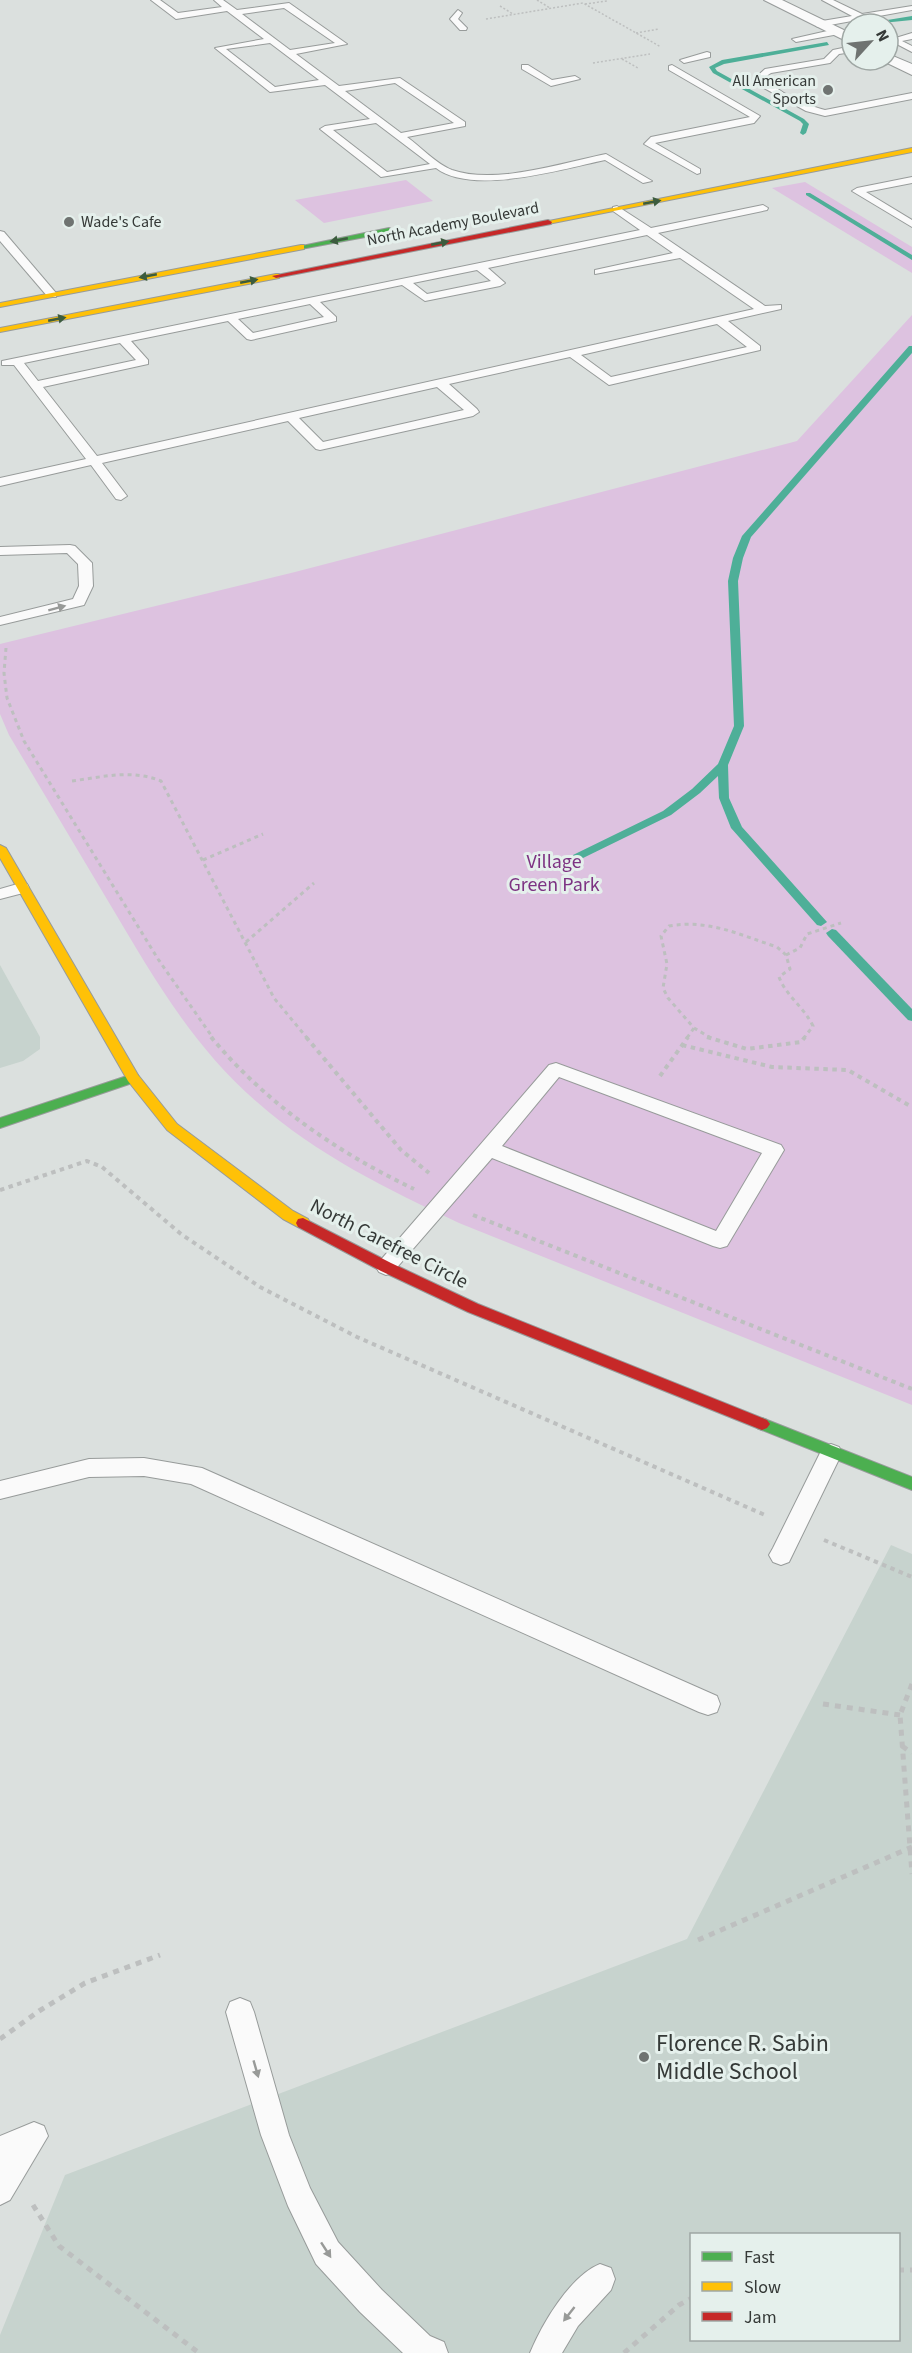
<svg xmlns="http://www.w3.org/2000/svg" width="912" height="2353" font-family="'Source Sans 3',sans-serif">
<style>
.built{fill:#c7d3ce;fill-rule:evenodd}
.green{fill:#ddc2e0}
.lines{fill:none;stroke-linecap:round;stroke-linejoin:round}
.stream{fill:#4eaf98;fill-rule:evenodd}
.lane-casing{stroke:#979b9a;stroke-width:2}
.street-casing{stroke:#979b9a;stroke-width:2}
.fast-casing{stroke:#979b9a;stroke-width:2}
.slow-casing{stroke:#979b9a;stroke-width:2}
.jam-casing{stroke:#979b9a;stroke-width:2}
.path-far3{stroke:#bdbfbf;stroke-width:1.5;stroke-dasharray:2 2;stroke-linecap:butt}
.path-far2{stroke:#bdbfbf;stroke-width:3;stroke-dasharray:4 4;stroke-linecap:butt}
.path-far1{stroke:#bdbfbf;stroke-width:4;stroke-dasharray:4.5 4.5;stroke-linecap:butt}
.path{stroke:#bdbfbf;stroke-width:5;stroke-dasharray:6 6;stroke-linecap:butt}
.lane{fill:#fafafa;fill-rule:evenodd}
.street{fill:#fafafa;fill-rule:evenodd}
.fast{fill:#4caf50;fill-rule:evenodd}
.slow{fill:#ffc107;fill-rule:evenodd}
.jam{fill:#c62828;fill-rule:evenodd}
.oneway{fill:#3c5c3e}
.oneway2{fill:#989a98}
.poi-dot{fill:#6f7371;stroke:#e5f0ec;stroke-width:2}
.labels{text-anchor:middle;dominant-baseline:central;stroke-width:6;stroke-linejoin:round;paint-order:stroke}
.far-poi-label{font-size:16px;fill:#353937;stroke:#e5f0ec;text-anchor:end}
.far-street-label{font-size:16px;fill:#353937;stroke:#e5f0ec}
.park-label{font-size:20px;fill:#7d3383;stroke:#e5f0ec}
.street-label{font-size:20px;fill:#353937;stroke:#e5f0ec}
.near-poi-label{font-size:24px;fill:#353937;stroke:#e5f0ec;text-anchor:start}
</style>
<rect width="100%" height="100%" fill="#dbe0de"/>
<g class="built">
<polygon points="0,965 40,1037 40,1049 23,1061 0,1068"/>
<path d="M891 1545 912 1554V2353H0V2335L65 2175 687 1939ZM692 2234H898V2340H692Z"/>
</g>
<g class="green">
<polygon points="406,180 433,201 324,223 295,200"/>
<polygon points="805,182 912,247 912,273 772,188"/>
<path d="M912 315V1405L459 1223C387 1189 317 1155 257 1102 194 1048 153 977 111 906 77 849 43 792 9 735L0 714V644L295 572 797 441Z"/>
</g>
<g class="lines">
<g class="stream">
<polygon points="912,16 912,20 872,24 875,22"/>
<polygon points="827,42 829,45 724,64 715,68 717,71 804,119 809,124 806,133 803,135 800,133 803,124 800,121 713,73 709,67 722,60"/>
<polygon points="806,193 810,193 912,255 912,260 806,195"/>
<polygon points="909,346 912,346 912,353 751,537 743,558 738,581 744,726 728,765 729,798 742,827 827,922 821,926 817,925 731,828 719,798 718,776 700,793 671,815 581,859 573,859 573,855 663,811 692,789 718,764 734,726 728,581 733,558 742,536"/>
<polygon points="832,929 836,930 912,1009 912,1021 908,1020 828,936 826,933"/>
</g>
<g class="lane-casing">
<g id="lane">
<path d="M151 0H160L178 13 222 7 214 0H223L237 10 289 3 347 44 296 54 339 86 400 78 465 122V126L407 137C421 147 436 164 452 170 495 185 562 163 606 154L652 181 643 183 605 160C563 169 472 196 436 168L381 177 320 129 325 126 370 119 325 85 270 92 215 48 264 39 227 11 176 19ZM284 8 335 43 290 50 242 14ZM270 43 319 80 275 87 226 49ZM395 83 454 123 401 133 345 91ZM376 123 430 164 387 172 333 130Z"/>
<polygon points="822,0 833,0 862,14 912,6 912,10 819,27 816,26 816,22 852,16"/>
<polygon points="458,10 462,13 458,19 467,28 466,30 460,30 450,19"/>
<polygon points="836,29 839,30 839,34 796,42 792,39"/>
<polygon points="912,33 912,39 902,41 912,46 912,52 889,40"/>
<path d="M852 46V52L839 54 830 63 771 73 765 77C777 93 806 105 825 110L912 93V99L825 116 806 111 764 88 756 77 765 69 824 59 833 50Z"/>
<polygon points="707,52 710,53 710,57 684,63 680,60"/>
<polygon points="522,65 528,65 552,80 575,76 580,79 551,86 522,69"/>
<polygon points="672,65 760,116 754,123 655,143 700,169 700,173 697,174 644,144 651,137 750,117 669,70 669,66"/>
<polygon points="912,177 912,183 866,192 912,220 912,227 852,191 857,188"/>
<path d="M763 205 768 208 767 210 658 233 765 306 781 305V309L728 321 760 346V350L609 385 570 357 449 384 477 409 479 412 473 416 320 450 316 449 288 421 102 463 127 496 121 500 116 499 91 465 0 486V478L86 459 14 365H2V361L640 230 613 211V207L617 206 651 228ZM647 235 673 253 595 270V274L680 258 754 309 97 456 43 387 148 364V360L131 341 228 321 247 339 251 340 336 321V317L320 302 402 285 425 301 500 286 505 283 488 268ZM477 270 491 281 427 294 413 283ZM310 304 324 317 253 333 238 319ZM717 324 747 347 611 377 581 355ZM120 343 136 360 38 381 24 363ZM437 387 464 410 323 442 299 418Z"/>
<polygon points="0,231 4,232 56,293 56,297 48,297 0,241"/>
<polygon points="70,545 75,546 92,563 93,586 84,605 0,625 0,617 73,599 79,586 78,564 67,553 0,555 0,547"/>
<polygon points="21,883 27,884 29,888 27,892 0,899 0,889"/>
<path d="M556 1063 781 1145 784 1150 727 1246 720 1248 713 1246 492 1158 393 1272 386 1275 379 1272 376 1267 379 1262 549 1065ZM559 1077 762 1153 716 1231 502 1146Z"/>
<polygon points="831,1444 839,1447 842,1453 789,1562 781,1565 773,1562 769,1555 773,1548 823,1447"/>
<polygon points="144,1458 202,1468 717,1696 720,1704 717,1712 708,1715 699,1712 191,1484 144,1476 89,1477 0,1499 0,1481 89,1459"/>
<polygon points="240,1998 250,2002 254,2012 289,2135 310,2188 338,2242 382,2290 430,2336 444,2342 448,2353 403,2353 360,2312 316,2264 288,2206 261,2135 226,2012 230,2002"/>
<polygon points="34,2122 44,2126 48,2136 10,2200 0,2205 0,2136"/>
<path d="M600 2264 611 2268 615 2279 611 2290 578 2326 562 2353H530C542 2324 570 2276 600 2264Z"/>
</g>
</g>
<g class="street-casing">
<g id="street">
<polygon points="764,0 782,0 852,34 852,44"/>
<polygon points="888,54 912,64 912,75 883,61 888,60"/>
</g>
</g>
<g class="fast-casing">
<g id="fast">
<polygon points="389,228 393,230 392,232 301,249 297,247"/>
<polygon points="133,1074 138,1075 139,1078 138,1081 0,1128 0,1118"/>
<polygon points="762,1418 912,1477 912,1490 757,1428 754,1424 757,1420"/>
</g>
</g>
<g class="slow-casing">
<g id="slow">
<polygon points="912,148 912,152 548,224 544,222"/>
<polygon points="301,245 304,245 304,249 0,307 0,303"/>
<polygon points="276,274 279,274 279,278 0,332 0,328"/>
<polygon points="0,845 6,848 138,1075 177,1124 293,1211 308,1219 310,1223 308,1227 298,1227 283,1219 167,1130 128,1081 0,858"/>
</g>
</g>
<g class="jam-casing">
<g id="jam">
<polygon points="548,220 552,222 551,224 276,278 272,276"/>
<polygon points="303,1218 391,1263 478,1304 767,1420 770,1424 767,1428 762,1430 757,1428 468,1312 381,1271 298,1227 296,1223 298,1219"/>
</g>
</g>
<g class="path-far3">
<polyline points="537,0 550,8"/>
<polyline points="585,4 607,1"/>
<polyline points="500,6 513,14"/>
<polyline points="486,19 583,3 661,47"/>
<polyline points="636,33 659,29"/>
<polyline points="622,59 638,68"/>
<polyline points="593,63 650,54"/>
</g>
<g class="path-far2">
<polyline points="6,648 4,673 7,698 24,741 158,959 213,1038"/>
<path d="M72 781C102 777 132 769 161 781L274 998 307 1038"/>
<polyline points="203,860 263,834"/>
<polyline points="246,942 314,883"/>
<polyline points="786,955 800,948 807,934 841,923"/>
<polyline points="687,1038 694,1028"/>
<path d="M711 1038 694 1028 668 998 663 988 667 964 661 936 669 926C709 919 740 935 777 947L786 955 790 969 779 977C786 996 804 1007 813 1026L804 1038"/>
</g>
<g class="path-far1">
<path d="M211 1037C267 1104 335 1151 414 1189"/>
<polyline points="306,1037 401,1150 429,1173"/>
<polyline points="707,1037 747,1049 801,1042 805,1037"/>
<polyline points="682,1045 772,1067 848,1070 912,1107"/>
<polyline points="660,1076 688,1037"/>
<polyline points="0,1190 87,1161 102,1167 181,1234 260,1287 357,1337 765,1515"/>
<polyline points="473,1215 912,1389"/>
<polyline points="824,1540 912,1577"/>
</g>
<g class="path">
<polyline points="912,1684 900,1715 912,1874"/>
<polyline points="823,1704 900,1715"/>
<polyline points="902,1746 912,1753"/>
<polyline points="698,1940 912,1847"/>
<polyline points="0,2039 39,2011 85,1983 160,1955"/>
<polyline points="33,2205 59,2246 199,2353"/>
<polyline points="898,2270 912,2270"/>
<polyline points="624,2353 679,2305 692,2298"/>
</g>
<use href="#lane" class="lane"/>
<use href="#street" class="street"/>
<use href="#fast" class="fast"/>
<use href="#slow" class="slow"/>
<use href="#jam" class="jam"/>
</g>
<defs><path id="oneway-solid" d="M-6-.8H1V-3.2L6.5 0L1 3.2V.8H-6Z" transform="scale(1.5)"/></defs>
<g class="oneway">
<use href="#oneway-solid" transform="translate(652 202) rotate(-11)"/>
<use href="#oneway-solid" transform="translate(339 240) rotate(169)"/>
<use href="#oneway-solid" transform="translate(440 243) rotate(-11)"/>
<use href="#oneway-solid" transform="translate(148 276) rotate(169)"/>
<use href="#oneway-solid" transform="translate(249 281) rotate(-11)"/>
<use href="#oneway-solid" transform="translate(57 319) rotate(-11)"/>
</g>
<g class="oneway2">
<use href="#oneway-solid" transform="translate(57 608) rotate(-15)"/>
<use href="#oneway-solid" transform="translate(256 2069) rotate(74)"/>
<use href="#oneway-solid" transform="translate(326 2250) rotate(57)"/>
<use href="#oneway-solid" transform="translate(569 2314) rotate(128)"/>
</g>
<g class="poi-dot">
<circle cx="828" cy="90" r="6"/>
<circle cx="69" cy="222" r="6"/>
<circle cx="644" cy="2057" r="6"/>
</g>
<g class="labels">
<g class="far-poi-label">
<text x="816" y="81">All American<tspan x="816" dy="18">Sports</tspan></text>
<text x="81" y="222" text-anchor="start">Wade's Cafe</text>
</g>
<g class="far-street-label">
<text transform="translate(453 224) rotate(-11)">North Academy Boulevard</text>
</g>
<g class="park-label">
<text x="554" y="862">Village<tspan x="554" dy="23">Green Park</tspan></text>
</g>
<g class="street-label">
<text transform="translate(389 1244) rotate(27)">North Carefree Circle</text>
</g>
<g class="near-poi-label">
<text x="656" y="2043">Florence R. Sabin<tspan x="656" dy="28">Middle School</tspan></text>
</g>
</g>
<rect x="690" y="2233" width="210" height="108" fill="#e5f0ec" stroke="#9fa7a4" stroke-width="1.5"/>
<rect x="702" y="2252" width="30" height="9" fill="#4caf50" stroke="#9fa7a4" stroke-width="1.5"/>
<text x="744" y="2263" font-size="18" fill="#353937">Fast</text>
<rect x="702" y="2282" width="30" height="9" fill="#ffc107" stroke="#9fa7a4" stroke-width="1.5"/>
<text x="744" y="2293" font-size="18" fill="#353937">Slow</text>
<rect x="702" y="2312" width="30" height="9" fill="#c62828" stroke="#9fa7a4" stroke-width="1.5"/>
<text x="744" y="2323" font-size="18" fill="#353937">Jam</text>
<g transform="translate(870 42) rotate(63)"><circle r="28" fill="#e5f0ec" stroke="#9fa7a4" stroke-width="1.5"/>
<path d="M0-4.5L10 22L0 15L-10 22Z" fill="#6f7371"/>
<text y="-9" font-size="16" font-weight="bold" text-anchor="middle" fill="#353937">N</text>
</g>
</svg>
